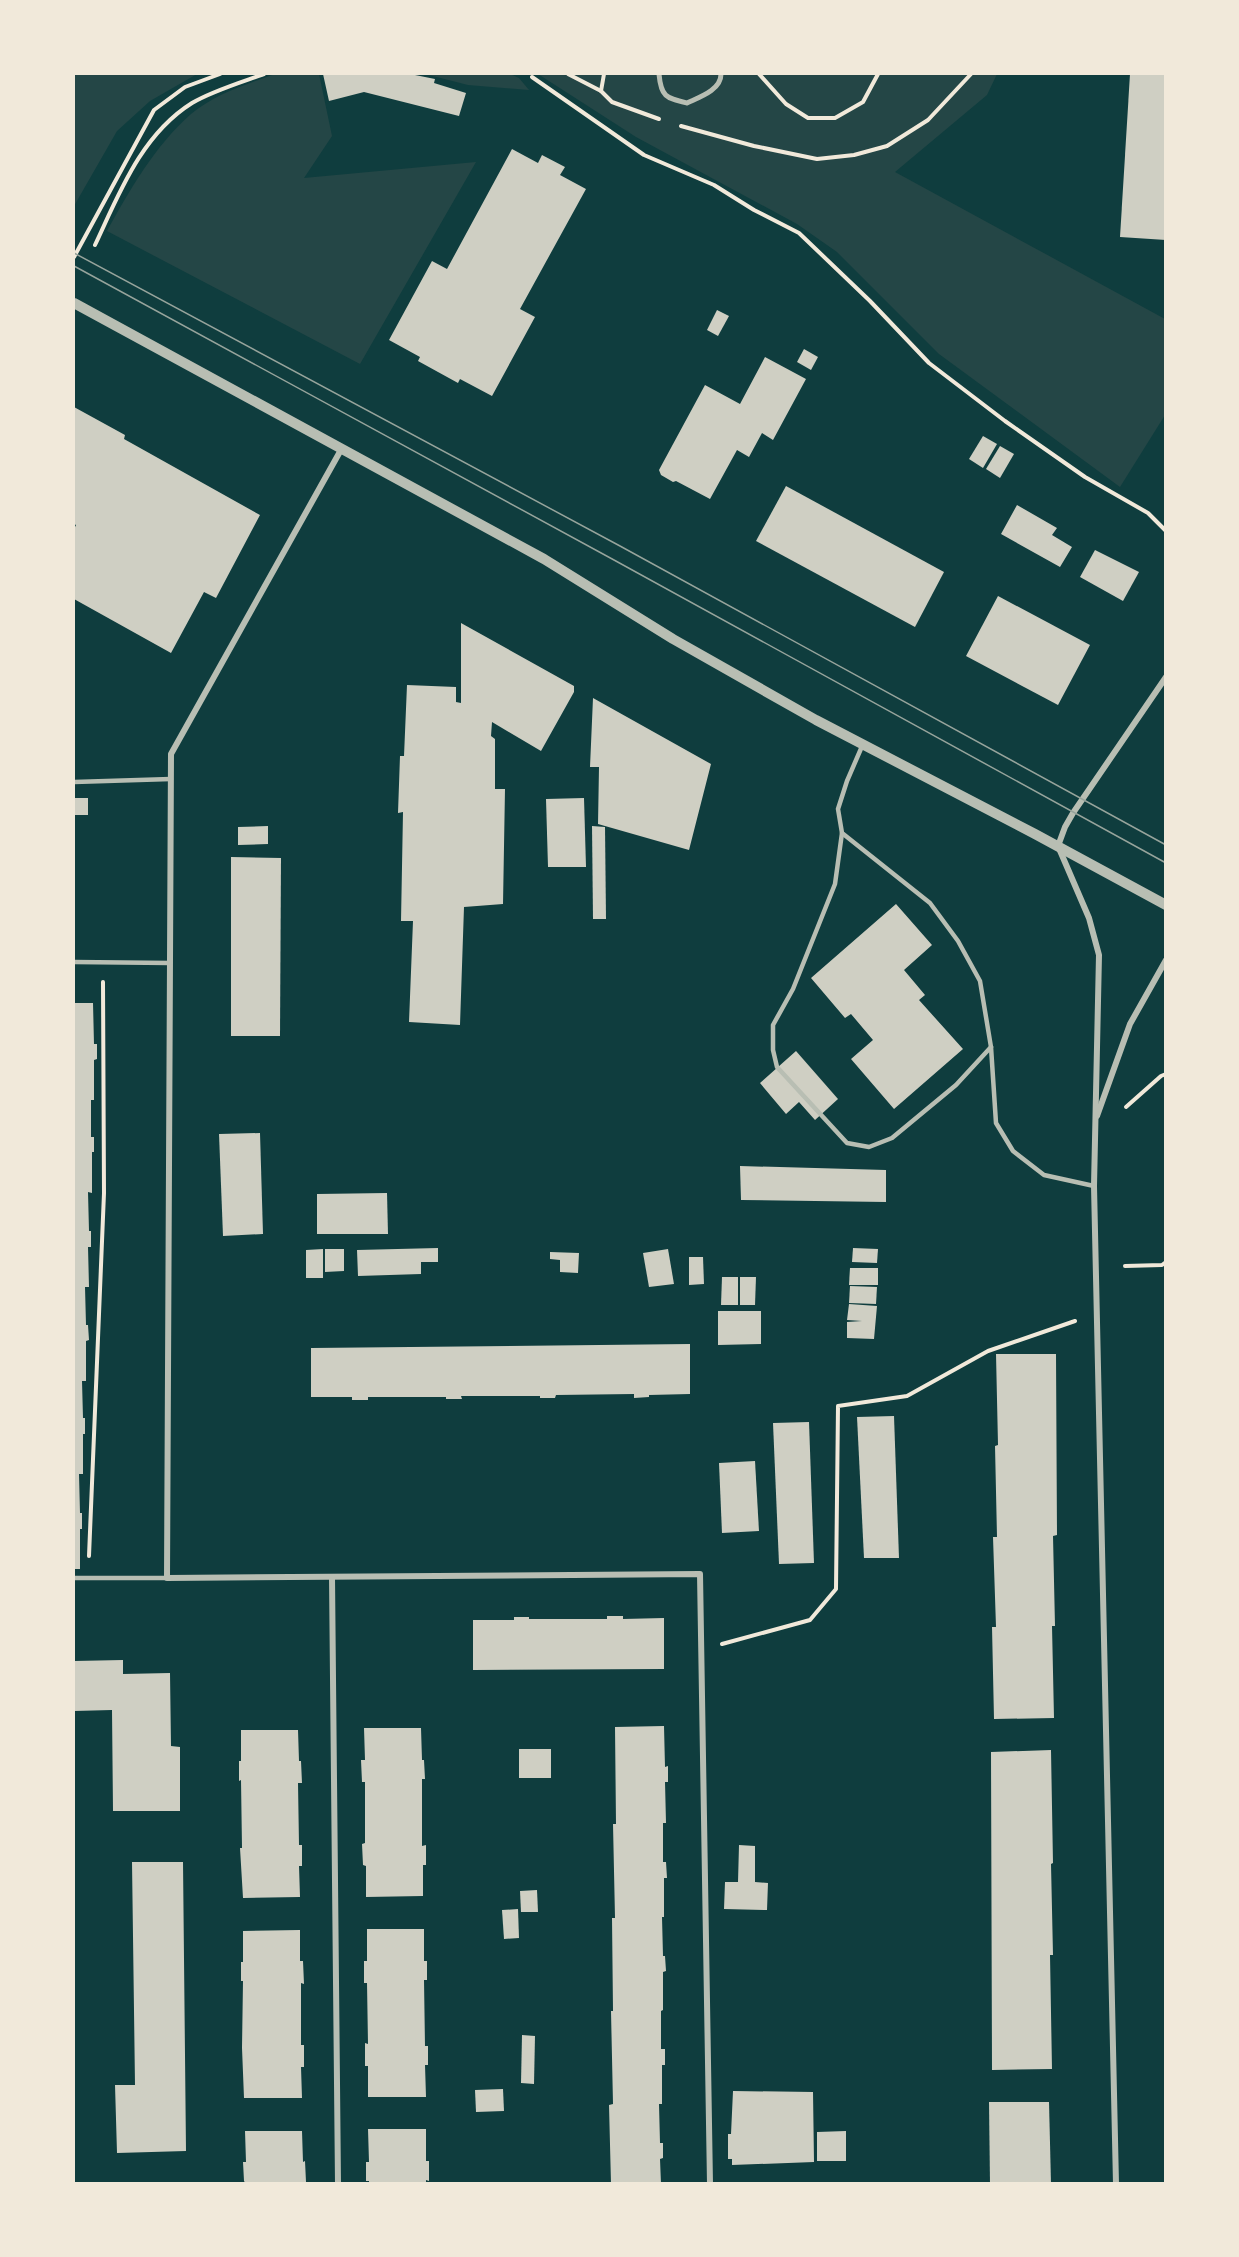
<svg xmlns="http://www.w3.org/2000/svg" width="1239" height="2257" font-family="'DM Sans',sans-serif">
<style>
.green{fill:#244646}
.building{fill:#cfcfc3}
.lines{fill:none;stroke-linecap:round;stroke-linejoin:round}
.path{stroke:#f1e9da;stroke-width:4}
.service{stroke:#b8beb3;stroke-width:4.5}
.pedestrian{stroke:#b8beb3;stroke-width:5}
.minor{stroke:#b8beb3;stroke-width:6}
.tertiary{stroke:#b8beb3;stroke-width:10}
.tram{stroke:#97a49c;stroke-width:1.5}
</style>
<rect width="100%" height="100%" fill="#0f3d3e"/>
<g class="green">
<polygon points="74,74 197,74 150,101 117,131 74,206"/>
<path d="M275 74H319L332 136 304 178 476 162 360 364 107 231C131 188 154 147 191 114 215 94 247 84 275 74Z"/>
<polygon points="425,74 510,74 519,78 529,90 468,85"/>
<polygon points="538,74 997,74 987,95 895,172 1165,319 1165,415 1120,487 939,354 837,252 797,224 636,137"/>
</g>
<g class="building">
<polygon points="323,74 410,74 435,79 434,83 466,93 459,116 364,92 329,101"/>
<polygon points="1130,74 1166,74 1166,240 1120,237"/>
<polygon points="512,149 538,163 542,155 565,167 560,175 586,189 520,309 535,317 492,396 460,379 458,383 418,361 420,357 389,340 432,261 447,269"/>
<polygon points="717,310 729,316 718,336 707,330"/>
<polygon points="804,349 818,357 811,370 797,362"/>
<polygon points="765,357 806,379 773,440 762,433 749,457 737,450 710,499 676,481 673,482 661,475 659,470 705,385 740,404"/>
<polygon points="74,407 125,435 124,439 260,515 216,598 204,592 171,653 74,599 74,529 76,525 74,524"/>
<polygon points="983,436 997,444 983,468 969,459"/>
<polygon points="1000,446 1014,454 1000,478 986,469"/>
<polygon points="786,486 944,572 915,627 756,541"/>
<polygon points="1017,505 1057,528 1052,535 1072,547 1060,567 1001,534"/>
<polygon points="1095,550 1139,572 1123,601 1080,577"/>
<polygon points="998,596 1090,645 1058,705 966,656"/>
<polygon points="461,623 574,686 574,692 541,751 492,722 491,736 495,739 495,789 505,789 503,904 464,907 460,1025 409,1022 413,921 401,921 403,812 398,813 400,756 404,756 407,685 456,687 456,702 461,703"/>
<polygon points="593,698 711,764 689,850 598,824 599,767 590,767"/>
<rect x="74" y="798" width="14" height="17"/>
<polygon points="584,798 586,867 548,867 546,799"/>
<polygon points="268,826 268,844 238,845 238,827"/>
<polygon points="592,826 605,827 606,919 593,919"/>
<polygon points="231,857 281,858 280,1036 231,1036"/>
<polygon points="896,904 932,945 904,970 925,995 919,1000 963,1049 894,1109 851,1059 873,1040 851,1014 845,1018 811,978"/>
<polygon points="74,1003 93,1003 94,1044 97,1044 97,1059 94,1060 94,1100 91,1100 91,1137 94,1137 94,1152 92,1152 92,1193 88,1192 89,1231 91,1231 91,1247 88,1247 89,1287 85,1287 86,1325 88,1325 89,1340 86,1341 86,1381 82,1381 83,1418 85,1418 85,1434 83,1434 83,1474 79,1474 80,1513 82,1513 82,1529 80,1529 80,1569 74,1569"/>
<polygon points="796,1051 838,1099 815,1120 799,1102 786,1114 760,1083"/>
<polygon points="260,1133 263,1234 223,1236 219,1134"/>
<polygon points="740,1166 886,1170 886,1202 741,1200"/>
<polygon points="387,1193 388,1234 317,1234 317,1194"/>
<polygon points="438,1248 438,1262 421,1262 421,1274 358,1276 357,1250"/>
<polygon points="853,1248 878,1249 877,1263 852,1262"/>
<polygon points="323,1249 323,1278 306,1278 306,1250"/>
<polygon points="325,1249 344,1249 344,1271 325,1272"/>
<polygon points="668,1249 674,1284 649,1287 643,1253"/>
<polygon points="550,1252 579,1253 578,1273 560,1272 560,1260 550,1259"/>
<polygon points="689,1257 703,1257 704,1284 689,1285"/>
<polygon points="850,1268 878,1268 878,1285 849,1285"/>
<polygon points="722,1277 738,1277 738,1305 721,1305"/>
<polygon points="740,1277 756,1277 755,1305 740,1305"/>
<polygon points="850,1286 877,1287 876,1304 849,1303"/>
<polygon points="849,1304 877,1306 874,1339 847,1338 847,1322 862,1321 847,1320"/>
<polygon points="718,1311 761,1311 761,1344 718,1345"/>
<polygon points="690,1344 690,1394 649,1395 649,1397 634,1398 634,1394 556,1395 555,1398 540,1398 540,1396 461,1396 462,1399 446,1399 446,1397 368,1397 368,1400 352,1400 352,1397 311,1397 311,1348"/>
<polygon points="996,1354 1056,1354 1057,1535 1053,1536 1055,1626 1052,1626 1054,1718 994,1719 992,1627 996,1627 993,1537 997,1537 995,1446 998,1445"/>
<polygon points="894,1416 899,1558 864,1558 857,1417"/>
<polygon points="809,1422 814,1563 779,1564 773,1423"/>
<polygon points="755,1461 759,1531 722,1533 719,1463"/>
<polygon points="607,1616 623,1616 623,1619 664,1618 664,1669 473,1670 473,1620 514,1620 514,1617 529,1617 529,1619 607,1619"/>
<polygon points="123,1660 123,1674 170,1673 171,1746 180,1747 180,1811 113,1811 112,1710 74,1711 74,1661"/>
<polygon points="664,1726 665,1767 668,1766 668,1782 665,1782 666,1823 663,1823 663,1862 666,1862 667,1878 664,1878 664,1917 662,1917 663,1956 665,1956 666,1971 663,1972 663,2010 661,2011 661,2049 665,2049 665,2065 662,2065 662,2104 659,2104 660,2143 663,2143 663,2158 660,2159 661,2184 611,2184 609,2105 613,2104 611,2011 613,2011 612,1918 615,1918 613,1824 616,1824 615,1727"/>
<polygon points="364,1728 421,1728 422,1760 424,1760 425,1779 422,1779 422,1846 426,1845 426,1865 423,1865 423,1896 366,1897 366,1866 363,1865 362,1844 365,1843 365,1782 362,1782 361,1760 365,1760"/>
<polygon points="241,1730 298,1730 299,1761 301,1761 302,1783 298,1783 299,1845 302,1845 302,1866 299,1866 300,1897 243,1898 240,1848 242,1848 241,1780 239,1781 239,1761 241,1761"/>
<rect x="519" y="1749" width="32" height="29"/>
<polygon points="1051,1750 1053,1863 1051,1864 1053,1955 1050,1955 1052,2069 992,2070 991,1752"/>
<polygon points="739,1845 755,1846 755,1882 768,1883 767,1910 724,1909 725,1882 738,1882"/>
<polygon points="132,1862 183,1862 186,2151 117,2153 115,2085 135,2085"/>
<polygon points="537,1890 538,1912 521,1912 520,1891"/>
<polygon points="518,1909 519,1938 504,1939 502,1910"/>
<polygon points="367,1929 424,1929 424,1961 427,1961 427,1980 424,1980 425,2046 428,2046 428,2065 425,2065 426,2097 368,2097 368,2066 365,2066 365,2043 368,2044 367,1983 364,1983 364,1961 367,1961"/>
<polygon points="300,1930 300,1961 303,1961 304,1984 301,1983 301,2045 304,2045 304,2067 301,2067 302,2098 244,2098 242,2048 243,1981 241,1981 241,1962 243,1962 243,1931"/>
<polygon points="522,2035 535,2036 534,2084 521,2083"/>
<polygon points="503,2089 504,2111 476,2112 475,2090"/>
<polygon points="733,2091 813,2092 814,2162 732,2165 732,2159 728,2159 728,2134 731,2134"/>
<polygon points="989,2102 1049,2102 1051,2184 990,2184"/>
<polygon points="368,2129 426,2129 426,2161 429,2161 429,2181 426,2180 426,2184 369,2184 369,2181 366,2181 366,2162 369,2162"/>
<polygon points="245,2131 302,2131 303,2162 305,2161 306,2182 246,2184 244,2181 243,2162 246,2162"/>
<polygon points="846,2131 846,2161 817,2161 817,2132"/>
</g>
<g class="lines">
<g class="path">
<polyline points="568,74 601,91"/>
<polyline points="604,74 601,91 612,102 659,119"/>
<polyline points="759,74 786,104 808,118 835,118 863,102 878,74"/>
<polyline points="532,77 644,155 714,185 754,210 799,233 870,301 929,363 1005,421 1085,477 1148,513 1166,531"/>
<polyline points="681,126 754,146 817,159 854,155 887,146 928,120 971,74"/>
<path d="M95 245C119 194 141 135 192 103 212 91 242 82 264 74"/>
<polyline points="74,257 154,110 185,87 220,74"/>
<polyline points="1126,1107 1161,1076 1166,1074"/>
<polyline points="1125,1266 1162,1265 1166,1262"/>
<polyline points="89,1556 104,1193 103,982"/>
<polyline points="722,1644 810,1620 836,1589 838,1406 907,1396 988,1351 1075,1321"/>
</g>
<g class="service">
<polyline points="863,744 847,781 838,809 842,833 930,903 958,941 980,981 991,1047 996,1123 1013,1151 1044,1175 1094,1186"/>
<polyline points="74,782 171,779"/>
<polyline points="842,833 835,884 793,989 773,1025 773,1050 777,1067 847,1143 869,1147 892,1138 956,1085 991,1047"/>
<polyline points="74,962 170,963"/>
<polyline points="74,1578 167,1578"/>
</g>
<path class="pedestrian" d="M659 74C661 97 666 98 687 103 700 97 721 90 721 74"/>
<g class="minor">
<polyline points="342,448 171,754 167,1578 700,1574 710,2184"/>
<polyline points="1097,1116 1130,1024 1166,960"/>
<polyline points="332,1577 338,2184"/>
<polyline points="1116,2184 1094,1186 1099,955 1089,918 1058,846 1065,827 1073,813 1166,677"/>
</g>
<polyline class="tertiary" points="74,303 544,559 673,639 816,720 1035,834 1166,905"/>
<g class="tram">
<polyline points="74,253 620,546 1166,845"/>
<polyline points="74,266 614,560 1166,863"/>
</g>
</g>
<rect width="1239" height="2257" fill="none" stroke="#f1e9da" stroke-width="150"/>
</svg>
